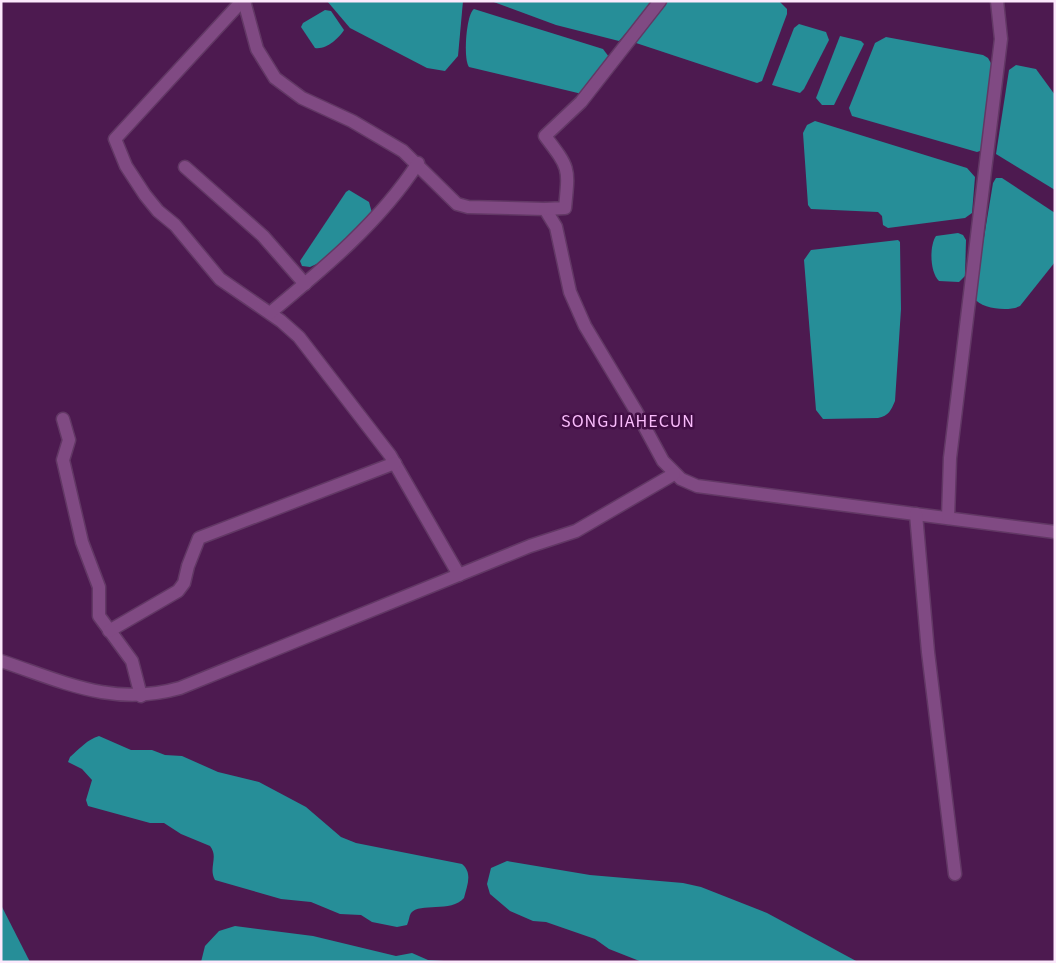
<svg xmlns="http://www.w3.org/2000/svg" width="1056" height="963" font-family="'Source Sans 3',sans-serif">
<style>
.water{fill:#268e98}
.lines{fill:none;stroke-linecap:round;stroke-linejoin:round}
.minor-casing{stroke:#623865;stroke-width:15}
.minor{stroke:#804a83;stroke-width:12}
.labels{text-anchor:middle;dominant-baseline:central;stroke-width:5;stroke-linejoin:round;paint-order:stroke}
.quarter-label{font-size:18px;letter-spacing:1px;fill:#f9bcfb;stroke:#420e45}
</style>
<rect width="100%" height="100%" fill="#4d1a50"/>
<g class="water">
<polygon points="327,1 463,1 458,56 445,71 427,68 350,28"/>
<polygon points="491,1 654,1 619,41 556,25"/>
<polygon points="668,1 779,1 787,9 787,14 762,81 757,83 633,42"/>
<path d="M474 9 603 49 609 57 582 94 469 67C463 60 466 14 474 9Z"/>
<path d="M325 10 331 11 344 30C339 38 326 50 315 48L301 27 303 23Z"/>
<polygon points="799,24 826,32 829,40 804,89 800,93 772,85 794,28"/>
<polygon points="840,36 861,41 864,44 834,105 822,105 816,98"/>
<polygon points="886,37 983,55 988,58 992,65 983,150 977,152 852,116 849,108 875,43"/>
<polygon points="1016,65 1036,69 1055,95 1055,190 996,154 1009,70"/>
<polygon points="815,121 967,168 975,177 972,213 965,218 888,228 883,225 882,216 878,212 811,209 808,205 803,133 807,125"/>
<path d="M996 178H1002L1055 213V262L1020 306C1009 312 981 309 974 298L993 183Z"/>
<polygon points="349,190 369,202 372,213 321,262 310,267 302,266 300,261 346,192"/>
<path d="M958 233 963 235 966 240 965 276 959 282 939 281C930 273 929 246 936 236Z"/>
<path d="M898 240 900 242 901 309 895 401C891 410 889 416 878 418L823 419 816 410 804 260 811 250Z"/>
<path d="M99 736 131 750H152L165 755 182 756 218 772 259 782 306 807 341 837 356 843 462 864C473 873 467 886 464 898 451 913 420 902 411 913 409 916 409 921 407 925L397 927 372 922 361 915 340 914 311 902 281 899 215 880C208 868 219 857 210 846L181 834 164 823H150L88 806 86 800 92 780 82 769 68 762 70 757C79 749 88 739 99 736Z"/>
<polygon points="507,861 590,875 683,883 701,887 767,913 858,962 642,962 609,949 595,939 546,922 533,921 510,911 490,894 487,884 491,868"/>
<polygon points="1,905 30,962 1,962"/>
<polygon points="235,926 313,936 396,956 412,953 428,960 460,962 201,962 205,946 219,931"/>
</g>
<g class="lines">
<g class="minor-casing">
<g id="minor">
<polyline points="242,1 115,139 126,166 145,195 158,211 175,225 220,279 281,321 299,337 390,455 459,575"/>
<polyline points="244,1 257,49 275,78 302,98 352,121 403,151 457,204 468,207 545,209 556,227 570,292 585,326 636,411 663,461 681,479 697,486 1055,532"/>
<polyline points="185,167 263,236 305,284"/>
<path d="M545 209 565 208C569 167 570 169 545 136L581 102 660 1"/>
<path d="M270 313C323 269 380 222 418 163"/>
<polyline points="63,419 69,440 63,460 82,542 99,587 99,616 132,661 141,696"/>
<polyline points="916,514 928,652 955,874"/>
<polyline points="948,518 950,458 1001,39 997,1"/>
<polyline points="109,631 178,591 184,583 188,566 199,538 395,463"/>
<path d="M1 661C64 682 113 707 180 688L530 546 576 531 674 474"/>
</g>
</g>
<use href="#minor" class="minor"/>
</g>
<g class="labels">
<g class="quarter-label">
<text x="628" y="421">SONGJIAHECUN</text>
</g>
</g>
<rect width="1056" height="963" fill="none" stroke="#fce9fc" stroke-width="5"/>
</svg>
